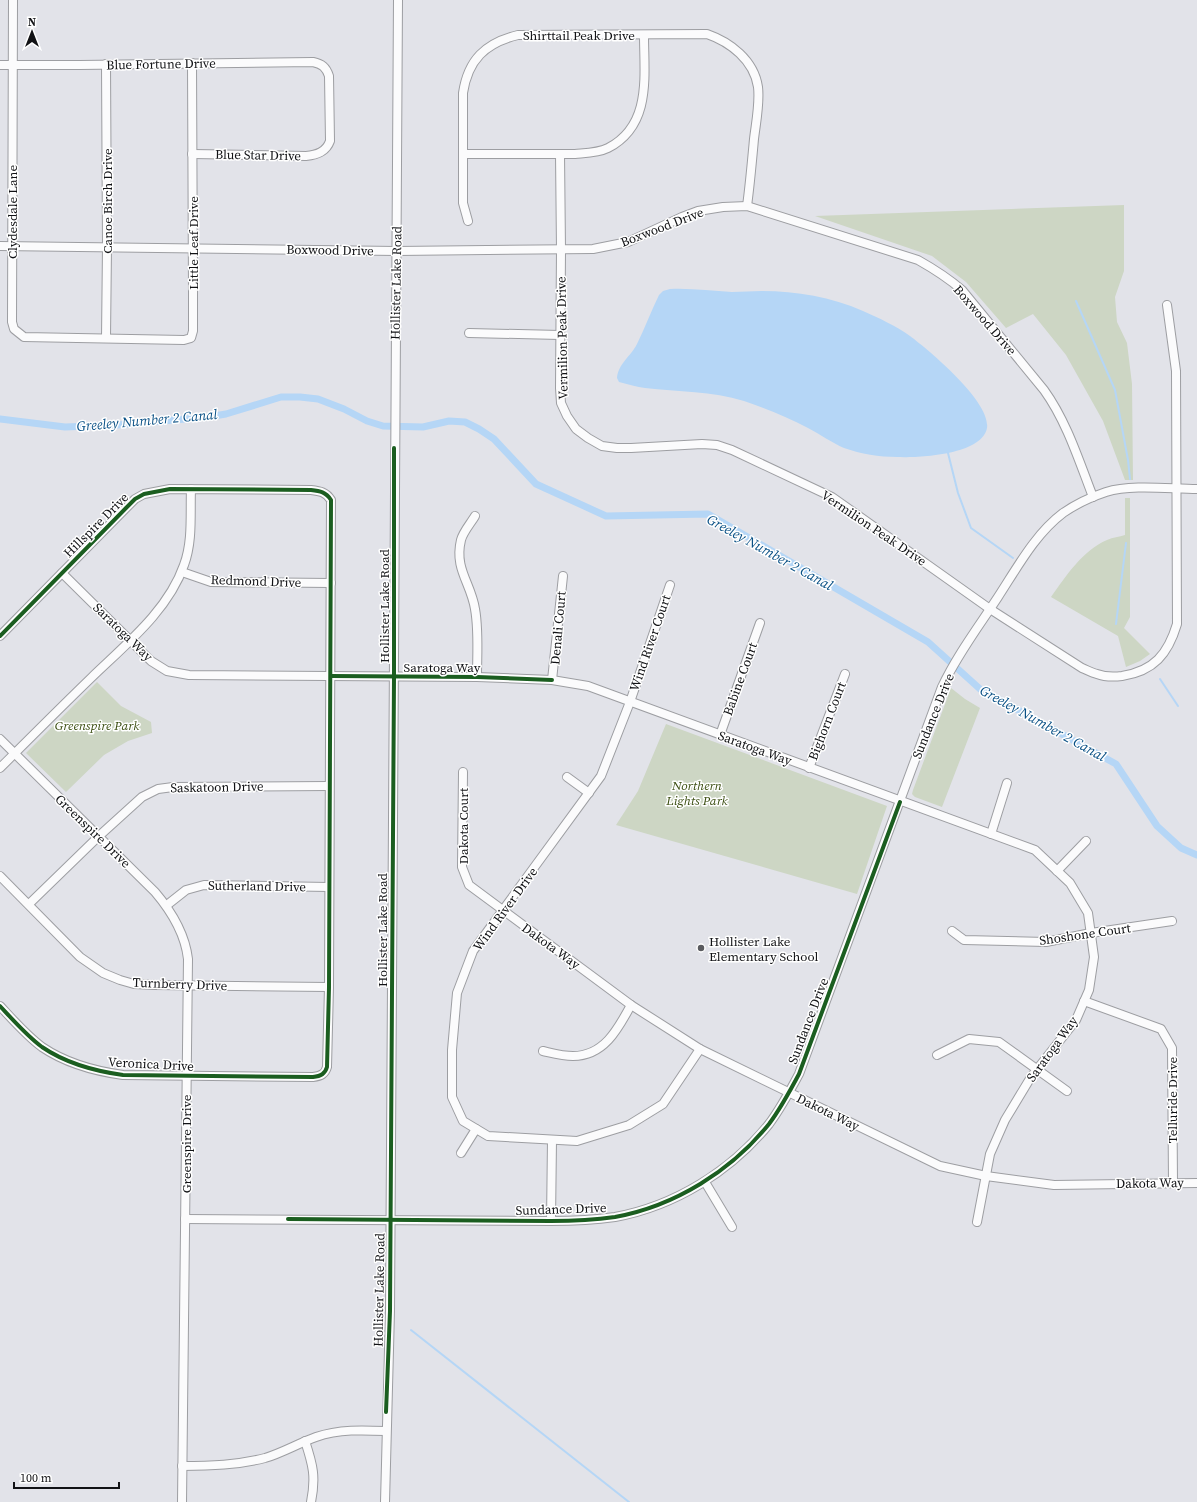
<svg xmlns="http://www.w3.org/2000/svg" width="1197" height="1502" font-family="'Source Serif 4',serif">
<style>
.green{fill:#cdd6c4}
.water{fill:#b5d6f6}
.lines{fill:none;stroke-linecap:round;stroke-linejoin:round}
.stream{stroke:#b5d6f6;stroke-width:2}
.canal{stroke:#b5d6f6;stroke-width:7}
.minor-casing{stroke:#9d9ea2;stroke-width:10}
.minor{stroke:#fbfbfc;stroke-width:8}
.cycleway-casing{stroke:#fff;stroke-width:6}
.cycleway{stroke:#1b5e20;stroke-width:4}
.poi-dot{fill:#5a5b5f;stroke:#fff;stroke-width:1.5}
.labels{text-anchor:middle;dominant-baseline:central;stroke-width:3;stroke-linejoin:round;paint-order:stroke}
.street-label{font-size:13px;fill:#111215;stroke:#fff}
.park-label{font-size:13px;font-style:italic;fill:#394c0f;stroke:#fff}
.poi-label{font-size:13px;fill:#111215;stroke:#fff;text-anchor:start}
.water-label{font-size:14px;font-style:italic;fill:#095085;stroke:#fff}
</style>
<rect width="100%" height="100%" fill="#e2e3e9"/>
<g class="green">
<polygon points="1124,205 1124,271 1115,297 1117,322 1127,343 1132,384 1133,480 1125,480 1103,421 1066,355 1033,314 1006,328 966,282 932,256 815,216"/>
<path d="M1125 498H1130V617L1124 628 1150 654 1140 661 1126 667 1118 636 1051 597C1066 576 1083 550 1107 540 1113 537 1119 537 1125 535Z"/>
<polygon points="97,682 121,706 151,722 152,733 128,741 104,755 66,792 26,753"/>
<polygon points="951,688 965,699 980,708 942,807 915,797 912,794 913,790"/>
<polygon points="666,724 887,806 857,894 616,825 638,791"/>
</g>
<path class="water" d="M670 289C691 288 711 291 732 292 742 292 752 291 762 291 797 291 831 297 863 311 879 318 896 326 910 336 930 351 991 402 987 428 982 455 918 458 897 457 879 457 861 454 844 448 832 443 820 434 808 428 787 417 765 408 744 401 712 391 678 392 645 388 637 387 628 384 619 382L617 378C618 364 631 356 637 344 645 328 651 311 659 295L663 291Z"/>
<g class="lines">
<g class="stream">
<polyline points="1076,301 1115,390 1128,460 1130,479"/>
<polyline points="948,453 958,493 971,528 1013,558"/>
<polyline points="1116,624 1126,543"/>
<polyline points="1160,679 1178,706"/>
<polyline points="411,1330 629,1502"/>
</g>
<polyline class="canal" points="0,419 65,427 117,425 208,417 226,414 281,397 300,397 318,399 344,409 367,421 383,426 423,427 449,421 465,422 479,429 494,439 536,484 606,516 708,514 928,642 980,689 1116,764 1157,826 1181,848 1197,855"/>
<g class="minor-casing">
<g id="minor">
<polyline points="13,0 12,322 14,329 24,337 184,340 191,338 193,331 193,293 192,63"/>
<path d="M0 65H80L313 62C322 64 326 67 329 76L330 141C326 152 317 155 306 156L192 154"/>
<path d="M463 154H575C586 153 598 153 608 148 652 125 644 76 644 35"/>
<path d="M560 154 561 250 560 388 561 403 567 416 576 429 588 438 602 446 617 448H631L702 444 717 445 732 450 832 497 990 609 1082 668C1087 670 1092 673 1097 674 1105 677 1114 677 1122 676 1154 671 1168 654 1177 624L1176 371 1167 305"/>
<path d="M468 221 463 203V93C468 60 485 43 518 35L707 34C730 42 754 60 758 87 760 103 756 122 754 139 752 161 750 184 747 206"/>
<path d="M0 246 397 251 593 249 628 242 682 217 698 211 723 207 747 206 918 260C934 269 948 278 962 290L1044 390C1067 422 1079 461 1093 497"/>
<polyline points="469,333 560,335"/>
<polyline points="106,338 107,247 106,64"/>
<path d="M475 516C471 523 463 532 461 540 454 569 471 583 475 609 479 631 477 655 477 677"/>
<polyline points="182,572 211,582 331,583"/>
<polyline points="62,573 151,661 167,671 189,675 477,677 552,680 588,686 1035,850 1070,883 1088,913 1094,957 1089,990 1076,1020 1031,1077 1005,1120 990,1154 977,1222"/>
<polyline points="670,585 630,702 601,776 473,951 457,993 452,1050 452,1097 463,1121 488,1136 577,1141 629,1125 663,1104 700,1049"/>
<path d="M0 636 126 508 135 499 144 494 170 489 311 490C320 491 326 492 331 500L329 987 327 1067C325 1074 321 1076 313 1077L123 1075C94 1071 67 1064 42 1047 27 1036 13 1020 0 1006"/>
<polyline points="552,680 563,576"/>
<polyline points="720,735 760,623"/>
<path d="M0 739 155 892C172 912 185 933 188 959L182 1502"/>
<path d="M0 768C30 738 60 708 91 678 125 645 168 611 184 565 193 541 190 514 191 489"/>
<polyline points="809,768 845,674"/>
<polyline points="463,772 462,867 469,885 631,1005 700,1049 940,1166 986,1176 1054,1185 1197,1183"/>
<polyline points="567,777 589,793"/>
<polyline points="991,834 1007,783"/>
<polyline points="1057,871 1086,841"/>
<polyline points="0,876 80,957 103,973 120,980 134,984 155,985 329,987"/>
<polyline points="29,904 99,836 142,797 158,789 173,787 329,786"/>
<polyline points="167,905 186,890 204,885 329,887"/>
<polyline points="952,931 964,940 1046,942 1091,933 1172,921"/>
<polyline points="1084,1001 1161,1029 1172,1048 1173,1183"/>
<path d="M543 1051C552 1053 563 1056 573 1056 604 1056 618 1029 631 1005"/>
<polyline points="937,1055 969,1039 999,1042 1067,1091"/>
<polyline points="461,1153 476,1129"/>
<polyline points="705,1182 732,1227"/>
<path d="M185 1219 551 1221C573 1221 594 1220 615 1217 675 1206 731 1171 769 1124 781 1108 790 1091 799 1074L942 687C957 655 979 626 998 597 1017 568 1035 534 1063 513 1076 504 1091 497 1106 492 1132 484 1170 489 1197 489"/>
<polyline points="551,1221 552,1140"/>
<path d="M305 1441C313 1465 316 1477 311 1502"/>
<path d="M182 1466C211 1466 237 1465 265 1458 282 1453 299 1443 316 1437 339 1429 363 1430 386 1431"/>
<polyline points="385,1502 390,1311 398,0"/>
</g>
</g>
<use href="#minor" class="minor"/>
<g class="cycleway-casing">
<g id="cycleway">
<path d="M0 636 126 508 135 499 144 494 170 489 311 490C320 491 326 492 331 500L329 987 327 1067C325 1074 321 1076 313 1077L123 1075C94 1071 67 1064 42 1047 27 1036 13 1020 0 1006"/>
<polyline points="331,676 477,677 552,680"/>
<path d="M288 1219 551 1221C573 1221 594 1220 615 1217 675 1206 731 1171 769 1124 781 1108 790 1091 799 1074L900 802"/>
<polyline points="386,1412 390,1311 394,677 394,448"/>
</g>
</g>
<use href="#cycleway" class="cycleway"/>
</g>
<circle class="poi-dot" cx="701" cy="948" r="4"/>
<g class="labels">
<g class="street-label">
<text x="579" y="35">Shirttail Peak Drive</text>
<text transform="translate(161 64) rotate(-1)">Blue Fortune Drive</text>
<text transform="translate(258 155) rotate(1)">Blue Star Drive</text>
<text transform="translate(107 201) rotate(-90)">Canoe Birch Drive</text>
<text transform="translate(12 212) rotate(-90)">Clydesdale Lane</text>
<text transform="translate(662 227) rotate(-21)">Boxwood Drive</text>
<text transform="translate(193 243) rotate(-90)">Little Leaf Drive</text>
<text transform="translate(330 250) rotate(1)">Boxwood Drive</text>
<text transform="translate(396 283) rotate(-89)">Hollister Lake Road</text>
<text transform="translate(985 320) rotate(49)">Boxwood Drive</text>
<text transform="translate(562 338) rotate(-91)">Vermilion Peak Drive</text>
<text transform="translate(96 525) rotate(-45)">Hillspire Drive</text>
<text transform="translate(874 528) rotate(34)">Vermilion Peak Drive</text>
<text transform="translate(256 581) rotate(2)">Redmond Drive</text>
<text transform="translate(384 606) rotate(-90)">Hollister Lake Road</text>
<text transform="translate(558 628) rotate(-85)">Denali Court</text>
<text transform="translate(123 632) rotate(44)">Saratoga Way</text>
<text transform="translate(650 643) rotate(-71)">Wind River Court</text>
<text x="442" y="667">Saratoga Way</text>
<text transform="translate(740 679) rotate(-70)">Babine Court</text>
<text transform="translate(933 716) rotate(-68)">Sundance Drive</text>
<text transform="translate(827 721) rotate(-69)">Bighorn Court</text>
<text transform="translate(755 748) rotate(20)">Saratoga Way</text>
<text transform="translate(217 787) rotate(-1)">Saskatoon Drive</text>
<text transform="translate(463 826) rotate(-90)">Dakota Court</text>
<text transform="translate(93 831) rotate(44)">Greenspire Drive</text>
<text transform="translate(257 886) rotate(1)">Sutherland Drive</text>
<text transform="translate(505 909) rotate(-54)">Wind River Drive</text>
<text transform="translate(382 930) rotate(-90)">Hollister Lake Road</text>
<text transform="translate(1085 934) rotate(-8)">Shoshone Court</text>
<text transform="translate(551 946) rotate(36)">Dakota Way</text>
<text transform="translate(180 984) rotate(2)">Turnberry Drive</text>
<text transform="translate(808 1021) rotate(-69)">Sundance Drive</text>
<text transform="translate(1052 1049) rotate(-54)">Saratoga Way</text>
<text transform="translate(151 1064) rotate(3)">Veronica Drive</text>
<text transform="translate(1172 1100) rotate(-90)">Telluride Drive</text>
<text transform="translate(828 1112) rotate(26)">Dakota Way</text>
<text transform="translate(186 1144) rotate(-90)">Greenspire Drive</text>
<text transform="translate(1150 1183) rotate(-1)">Dakota Way</text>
<text transform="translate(561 1209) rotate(-2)">Sundance Drive</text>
<text transform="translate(379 1290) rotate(-89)">Hollister Lake Road</text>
</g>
<g class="park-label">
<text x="97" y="725">Greenspire Park</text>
<text x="697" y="785">Northern<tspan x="697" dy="15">Lights Park</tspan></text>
</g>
<g class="poi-label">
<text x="709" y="941">Hollister Lake<tspan x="709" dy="15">Elementary School</tspan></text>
</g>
<g class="water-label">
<text transform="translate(147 420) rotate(-5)">Greeley Number 2 Canal</text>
<text transform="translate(770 552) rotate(29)">Greeley Number 2 Canal</text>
<text transform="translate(1043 723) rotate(29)">Greeley Number 2 Canal</text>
</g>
</g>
<g transform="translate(32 32)" stroke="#ffffff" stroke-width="3" paint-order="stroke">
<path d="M0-3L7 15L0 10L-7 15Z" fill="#111215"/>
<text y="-6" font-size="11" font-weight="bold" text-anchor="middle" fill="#111215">N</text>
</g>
<path d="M14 1482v6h105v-6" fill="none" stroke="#111215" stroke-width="2"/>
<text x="20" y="1482" font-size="12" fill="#111215" stroke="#ffffff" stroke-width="3" paint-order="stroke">100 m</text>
</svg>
